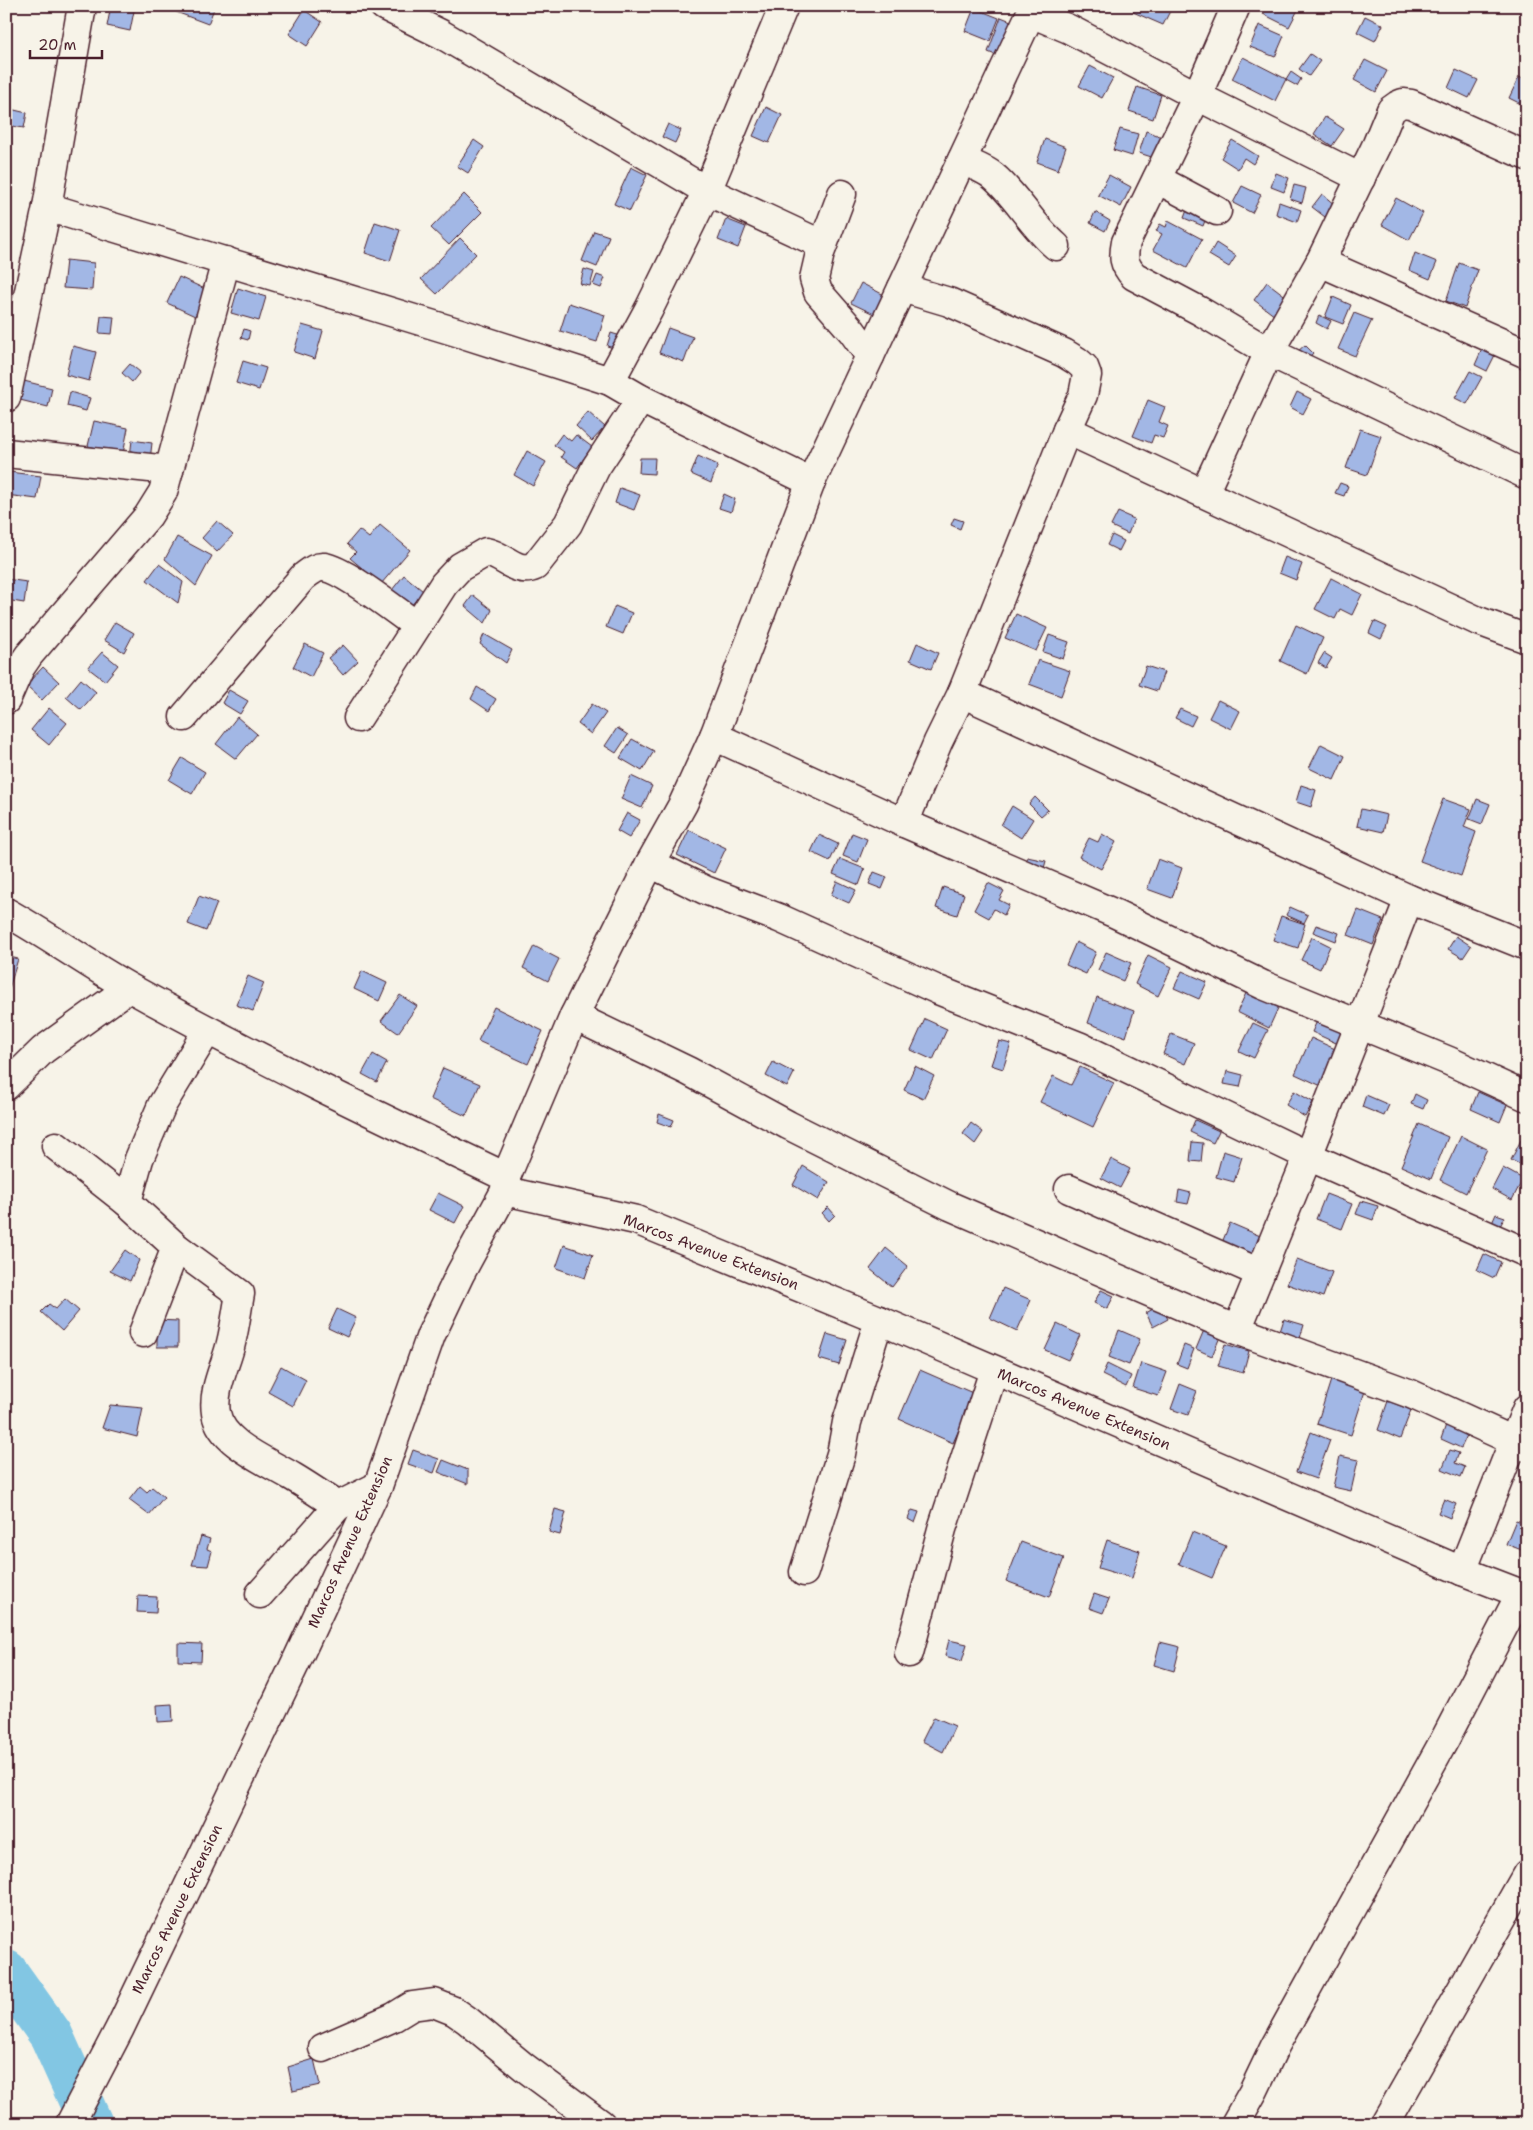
<svg xmlns="http://www.w3.org/2000/svg" width="1533" height="2130" font-family="'Shantell Sans',sans-serif">
<style>
.lines{fill:none;stroke-linecap:round;stroke-linejoin:round}
.river{stroke:#82c6e3;stroke-width:44}
.building{fill:#a2b7e5;stroke:#4a1f2b}
.street-casing{stroke:#4a1f2b;stroke-width:31}
.secondary-casing{stroke:#4a1f2b;stroke-width:31}
.street{stroke:#f7f3e8;stroke-width:28}
.secondary{stroke:#f7f3e8;stroke-width:28}
.labels{text-anchor:middle;dominant-baseline:central;stroke-width:4.5;stroke-linejoin:round;paint-order:stroke}
.street-label{font-size:15px;fill:#4a1f2b;stroke:#f7f3e8}
</style>
<rect width="100%" height="100%" fill="#f7f3e8"/>
<filter id="ink" filterUnits="userSpaceOnUse"><feTurbulence type="fractalNoise" baseFrequency=".02" numOctaves="2"/><feDisplacementMap in="SourceGraphic" scale="10" xChannelSelector="R" yChannelSelector="G"/><feConvolveMatrix kernelMatrix="1 2 1 2 8 2 1 2 1" color-interpolation-filters="sRGB"/></filter>
<g filter="url(#ink)">
<g class="lines">
<polyline class="river" points="6,1972 51,2035 91,2124"/>
</g>
<g class="building">
<polygon points="111,6 135,6 130,31 107,26"/>
<polygon points="178,6 215,6 208,24 176,12"/>
<polygon points="1136,6 1171,6 1172,7 1163,25 1133,12"/>
<polygon points="1267,6 1300,6 1289,27 1263,14"/>
<polygon points="974,8 999,18 990,41 965,31"/>
<polygon points="304,10 322,22 307,46 289,34"/>
<polygon points="1365,16 1383,25 1375,41 1357,32"/>
<polygon points="1001,17 1016,23 1003,58 988,52"/>
<polygon points="1259,25 1284,36 1275,57 1250,47"/>
<polygon points="1310,54 1320,61 1309,76 1299,69"/>
<polygon points="1243,57 1286,79 1275,101 1232,79"/>
<polygon points="1365,60 1387,71 1376,92 1354,80"/>
<polygon points="1090,66 1113,78 1102,98 1079,86"/>
<polygon points="1456,70 1478,80 1469,98 1448,88"/>
<polygon points="1291,72 1301,79 1297,86 1286,80"/>
<polygon points="1519,77 1527,81 1527,91 1521,104 1509,98"/>
<polygon points="1137,87 1161,95 1153,119 1129,111"/>
<polygon points="766,107 782,115 769,143 753,136"/>
<polygon points="10,109 27,113 24,128 6,125 6,116"/>
<polygon points="1325,117 1344,129 1332,146 1314,134"/>
<polygon points="668,124 681,130 675,143 662,137"/>
<polygon points="1120,129 1138,134 1132,156 1113,150"/>
<polygon points="1146,131 1171,140 1164,161 1139,153"/>
<polygon points="1045,139 1066,147 1058,170 1037,162"/>
<polygon points="474,140 484,147 468,173 457,166"/>
<polygon points="1232,140 1258,156 1253,164 1244,158 1238,169 1221,158"/>
<polygon points="631,167 647,175 630,211 614,204"/>
<polygon points="1276,173 1289,178 1284,192 1271,187"/>
<polygon points="1109,175 1131,187 1121,207 1098,195"/>
<polygon points="1294,185 1306,188 1302,203 1290,199"/>
<polygon points="1242,186 1261,195 1252,213 1233,203"/>
<polygon points="464,194 482,212 449,245 431,228"/>
<polygon points="1322,194 1335,205 1325,217 1312,207"/>
<polygon points="1396,198 1423,213 1409,240 1382,225"/>
<polygon points="1190,202 1209,210 1203,226 1184,218"/>
<polygon points="1279,202 1301,210 1297,222 1276,214"/>
<polygon points="1095,212 1110,221 1105,231 1090,223"/>
<polygon points="726,219 746,227 738,248 718,240"/>
<polygon points="1168,221 1202,239 1187,268 1153,250 1162,234 1156,231 1160,224 1166,227"/>
<polygon points="375,222 400,230 390,261 365,253"/>
<polygon points="594,231 609,236 597,267 582,261"/>
<polygon points="460,238 476,254 437,294 421,279"/>
<polygon points="1216,243 1236,256 1229,267 1209,255"/>
<polygon points="1415,253 1437,262 1430,279 1409,270"/>
<polygon points="66,260 94,263 92,290 63,288"/>
<polygon points="1459,263 1478,270 1465,308 1446,301"/>
<polygon points="584,269 594,272 590,286 580,284"/>
<polygon points="597,275 605,278 601,288 593,285"/>
<polygon points="179,277 207,290 195,316 167,303"/>
<polygon points="1267,282 1288,298 1275,316 1254,300"/>
<polygon points="861,283 886,296 876,315 851,303"/>
<polygon points="238,288 266,297 259,321 231,313"/>
<polygon points="1333,297 1351,305 1343,324 1325,317"/>
<polygon points="569,303 605,315 597,342 560,331"/>
<polygon points="1354,313 1372,320 1355,356 1338,349"/>
<polygon points="1319,315 1331,321 1327,329 1316,323"/>
<polygon points="101,316 114,317 112,334 99,333"/>
<polygon points="302,325 323,331 315,359 294,352"/>
<polygon points="668,328 693,337 684,362 659,353"/>
<polygon points="244,329 250,331 248,340 241,338"/>
<polygon points="611,333 624,337 620,350 607,346"/>
<polygon points="1486,340 1499,347 1487,371 1475,365"/>
<polygon points="1305,345 1313,353 1307,360 1298,351"/>
<polygon points="73,346 96,352 89,381 66,375"/>
<polygon points="243,361 266,368 259,390 236,383"/>
<polygon points="130,364 140,372 132,382 122,373"/>
<polygon points="1470,371 1482,377 1467,404 1455,398"/>
<polygon points="24,381 52,388 48,407 20,400"/>
<polygon points="70,392 90,398 86,411 67,406"/>
<polygon points="1297,392 1311,399 1303,414 1290,407"/>
<polygon points="1148,400 1165,407 1159,422 1168,426 1163,438 1154,435 1151,443 1133,436"/>
<polygon points="588,412 605,427 592,441 576,426"/>
<polygon points="94,421 128,428 123,454 88,446"/>
<polygon points="1360,429 1381,436 1367,475 1346,468"/>
<polygon points="562,434 571,441 576,435 592,447 577,468 561,457 564,452 554,445"/>
<polygon points="132,440 152,443 150,460 130,457"/>
<polygon points="527,451 546,462 533,486 514,475"/>
<polygon points="698,456 718,465 711,483 691,474"/>
<polygon points="640,458 655,458 654,474 639,473"/>
<polygon points="9,472 41,476 37,499 6,495"/>
<polygon points="1340,483 1348,486 1344,496 1335,493"/>
<polygon points="620,488 640,495 634,510 615,503"/>
<polygon points="724,494 735,499 731,512 719,508"/>
<polygon points="1118,512 1134,519 1128,534 1111,526"/>
<polygon points="954,518 963,521 960,529 951,525"/>
<polygon points="217,521 233,535 217,552 202,538"/>
<polygon points="380,525 410,550 381,584 350,558 356,552 347,544 359,530 369,538"/>
<polygon points="1112,535 1124,541 1119,551 1107,545"/>
<polygon points="177,537 212,556 196,586 165,559"/>
<polygon points="1285,557 1302,564 1296,580 1279,573"/>
<polygon points="159,564 183,582 178,603 147,580"/>
<polygon points="404,575 423,591 411,606 392,590"/>
<polygon points="1331,578 1362,594 1352,615 1340,609 1335,619 1315,609"/>
<polygon points="6,579 27,582 24,603 6,600"/>
<polygon points="473,595 492,610 485,623 465,606"/>
<polygon points="615,606 632,613 623,634 606,627"/>
<polygon points="1016,614 1047,628 1036,651 1005,638"/>
<polygon points="1374,621 1387,627 1381,639 1369,633"/>
<polygon points="115,622 134,633 124,652 104,640"/>
<polygon points="1296,625 1323,638 1307,674 1280,661"/>
<polygon points="484,634 512,650 506,663 480,644"/>
<polygon points="1049,635 1069,642 1063,659 1043,652"/>
<polygon points="917,643 938,653 931,669 910,660"/>
<polygon points="305,644 323,653 311,677 293,667"/>
<polygon points="343,645 358,661 343,675 328,658"/>
<polygon points="102,652 118,665 105,681 88,668"/>
<polygon points="1324,653 1332,658 1326,668 1318,663"/>
<polygon points="1038,660 1070,671 1061,696 1029,684"/>
<polygon points="1146,666 1164,672 1157,691 1139,685"/>
<polygon points="43,667 59,682 42,700 26,685"/>
<polygon points="81,679 96,692 81,710 66,697"/>
<polygon points="477,687 496,699 489,711 471,699"/>
<polygon points="229,690 248,701 240,714 222,703"/>
<polygon points="1218,700 1240,711 1231,729 1209,718"/>
<polygon points="592,704 606,713 591,734 578,724"/>
<polygon points="49,708 67,723 49,745 31,730"/>
<polygon points="1180,709 1196,716 1191,726 1175,718"/>
<polygon points="237,717 257,734 236,759 216,744"/>
<polygon points="617,728 628,735 616,753 605,746"/>
<polygon points="632,739 654,751 642,771 620,758"/>
<polygon points="1321,744 1345,756 1334,780 1309,768"/>
<polygon points="182,758 205,772 192,794 169,780"/>
<polygon points="631,776 652,786 642,808 621,799"/>
<polygon points="1301,785 1316,790 1311,807 1296,802"/>
<polygon points="1035,797 1048,810 1041,816 1029,804"/>
<polygon points="1443,799 1471,809 1464,827 1476,832 1461,876 1420,861"/>
<polygon points="1477,799 1490,804 1482,824 1469,819"/>
<polygon points="1012,806 1033,819 1021,838 1001,825"/>
<polygon points="1361,809 1387,815 1383,832 1357,826"/>
<polygon points="627,813 640,820 629,838 617,831"/>
<polygon points="689,830 726,848 714,873 677,855"/>
<polygon points="852,833 867,839 858,862 843,856"/>
<polygon points="1102,834 1116,842 1101,869 1079,857 1089,838 1098,842"/>
<polygon points="819,835 838,844 830,861 811,852"/>
<polygon points="1027,857 1046,861 1043,872 1025,867"/>
<polygon points="840,859 865,869 859,885 833,874"/>
<polygon points="1158,859 1182,868 1172,898 1147,889"/>
<polygon points="874,872 887,877 882,889 869,884"/>
<polygon points="837,881 856,890 849,903 831,895"/>
<polygon points="988,883 1004,891 999,900 1009,905 1004,915 994,909 989,918 974,910"/>
<polygon points="943,887 964,894 957,915 936,908"/>
<polygon points="199,896 217,903 206,931 188,924"/>
<polygon points="1290,907 1308,915 1304,923 1286,915"/>
<polygon points="1358,910 1383,920 1373,945 1348,935"/>
<polygon points="1281,916 1305,924 1298,948 1273,940"/>
<polygon points="1316,925 1339,933 1336,941 1313,932"/>
<polygon points="1456,936 1471,946 1463,958 1448,949"/>
<polygon points="1312,937 1330,946 1320,969 1301,960"/>
<polygon points="1076,942 1096,952 1086,974 1066,965"/>
<polygon points="534,946 559,959 548,981 523,968"/>
<polygon points="1106,952 1131,963 1123,981 1098,970"/>
<polygon points="1148,955 1172,967 1158,996 1135,984"/>
<polygon points="6,956 18,959 8,992 6,992"/>
<polygon points="362,971 387,983 379,1001 354,989"/>
<polygon points="1182,971 1207,982 1199,999 1174,988"/>
<polygon points="248,976 264,983 253,1011 236,1005"/>
<polygon points="1247,991 1279,1006 1269,1028 1237,1012"/>
<polygon points="400,995 417,1006 398,1033 381,1021"/>
<polygon points="1097,997 1134,1011 1126,1037 1088,1023"/>
<polygon points="494,1007 543,1031 528,1064 478,1041"/>
<polygon points="925,1019 947,1029 933,1060 911,1050"/>
<polygon points="1317,1021 1352,1037 1347,1048 1312,1032"/>
<polygon points="1253,1023 1268,1030 1254,1058 1239,1051"/>
<polygon points="1171,1034 1194,1043 1185,1064 1163,1054"/>
<polygon points="1311,1038 1344,1053 1328,1089 1295,1074"/>
<polygon points="999,1041 1011,1044 1003,1069 991,1065"/>
<polygon points="373,1054 387,1062 377,1082 362,1074"/>
<polygon points="773,1062 794,1073 787,1087 766,1076"/>
<polygon points="915,1066 934,1076 923,1099 904,1090"/>
<polygon points="1080,1067 1114,1083 1093,1127 1040,1102 1053,1076 1071,1085"/>
<polygon points="443,1068 480,1084 466,1116 430,1099"/>
<polygon points="1227,1071 1243,1075 1240,1087 1224,1084"/>
<polygon points="1294,1091 1313,1102 1305,1117 1286,1105"/>
<polygon points="1478,1092 1507,1105 1500,1122 1471,1109"/>
<polygon points="1415,1094 1427,1100 1423,1109 1411,1104"/>
<polygon points="1366,1095 1389,1105 1384,1116 1362,1107"/>
<polygon points="659,1114 674,1120 671,1127 657,1122"/>
<polygon points="1195,1120 1219,1131 1213,1143 1190,1132"/>
<polygon points="971,1123 983,1132 975,1144 963,1134"/>
<polygon points="1419,1124 1448,1137 1431,1179 1401,1166"/>
<polygon points="1461,1136 1487,1149 1466,1193 1440,1180"/>
<polygon points="1521,1140 1527,1143 1527,1168 1511,1160"/>
<polygon points="1192,1142 1203,1143 1201,1162 1190,1161"/>
<polygon points="1223,1151 1242,1157 1234,1182 1216,1177"/>
<polygon points="1111,1159 1130,1169 1120,1188 1101,1178"/>
<polygon points="803,1166 829,1182 818,1200 793,1185"/>
<polygon points="1503,1168 1523,1179 1512,1200 1492,1189"/>
<polygon points="1179,1190 1191,1193 1188,1204 1177,1202"/>
<polygon points="438,1193 464,1206 455,1223 429,1210"/>
<polygon points="1326,1194 1352,1204 1342,1229 1316,1219"/>
<polygon points="1361,1201 1378,1206 1373,1220 1356,1214"/>
<polygon points="828,1207 835,1215 829,1221 822,1213"/>
<polygon points="1496,1214 1505,1217 1500,1226 1492,1223"/>
<polygon points="1230,1223 1265,1238 1254,1265 1219,1250"/>
<polygon points="564,1245 593,1255 585,1278 556,1268"/>
<polygon points="886,1248 908,1266 892,1287 870,1269"/>
<polygon points="125,1250 139,1260 130,1281 110,1271"/>
<polygon points="1484,1254 1501,1262 1494,1278 1477,1270"/>
<polygon points="1297,1259 1332,1272 1323,1297 1287,1284"/>
<polygon points="1003,1288 1031,1300 1017,1331 990,1318"/>
<polygon points="1101,1290 1114,1296 1107,1309 1094,1303"/>
<polygon points="65,1299 79,1311 62,1331 41,1312 49,1304 56,1309"/>
<polygon points="1160,1305 1168,1319 1153,1327 1146,1313"/>
<polygon points="337,1309 356,1318 347,1337 328,1328"/>
<polygon points="1284,1319 1304,1325 1297,1348 1277,1341"/>
<polygon points="157,1320 178,1321 178,1347 157,1347"/>
<polygon points="1057,1324 1080,1335 1068,1360 1045,1350"/>
<polygon points="1119,1330 1140,1339 1129,1365 1109,1357"/>
<polygon points="1204,1330 1220,1337 1212,1356 1196,1349"/>
<polygon points="827,1334 847,1340 839,1365 819,1359"/>
<polygon points="1225,1344 1249,1351 1243,1373 1218,1366"/>
<polygon points="1184,1345 1194,1349 1187,1368 1177,1364"/>
<polygon points="1141,1363 1167,1372 1158,1396 1133,1388"/>
<polygon points="1107,1364 1131,1376 1126,1387 1102,1375"/>
<polygon points="281,1366 306,1380 293,1406 268,1392"/>
<polygon points="920,1370 975,1394 953,1443 899,1419"/>
<polygon points="1331,1380 1365,1391 1351,1435 1317,1424"/>
<polygon points="1180,1384 1197,1391 1188,1415 1171,1409"/>
<polygon points="1388,1401 1411,1410 1400,1439 1378,1430"/>
<polygon points="110,1405 143,1408 137,1437 102,1428"/>
<polygon points="1448,1419 1470,1429 1461,1448 1441,1439"/>
<polygon points="1311,1432 1330,1440 1316,1479 1296,1472"/>
<polygon points="413,1450 439,1459 434,1473 408,1464"/>
<polygon points="1450,1450 1459,1453 1455,1463 1465,1467 1461,1477 1442,1469"/>
<polygon points="1340,1456 1358,1460 1351,1491 1333,1487"/>
<polygon points="443,1460 468,1470 468,1484 438,1472"/>
<polygon points="140,1486 147,1492 152,1487 164,1497 149,1515 129,1500"/>
<polygon points="1444,1499 1456,1504 1450,1518 1438,1513"/>
<polygon points="555,1509 566,1512 560,1535 549,1532"/>
<polygon points="912,1510 919,1512 915,1523 908,1519"/>
<polygon points="1516,1520 1527,1524 1527,1552 1506,1544"/>
<polygon points="1192,1532 1226,1546 1212,1578 1179,1564"/>
<polygon points="201,1536 210,1539 207,1549 212,1551 208,1566 192,1565"/>
<polygon points="1107,1540 1140,1551 1132,1578 1098,1568"/>
<polygon points="1021,1542 1064,1558 1049,1597 1006,1581"/>
<polygon points="1094,1594 1109,1599 1103,1613 1089,1608"/>
<polygon points="138,1596 157,1597 156,1613 137,1612"/>
<polygon points="949,1640 967,1644 962,1661 945,1656"/>
<polygon points="1160,1642 1180,1647 1174,1671 1154,1665"/>
<polygon points="178,1643 202,1644 201,1662 178,1661"/>
<polygon points="172,1704 173,1721 158,1722 157,1705"/>
<polygon points="934,1717 955,1726 943,1752 922,1741"/>
<polygon points="314,2059 320,2085 293,2091 288,2067"/>
</g>
<g class="lines">
<g class="street-casing">
<g id="street">
<polyline points="82,6 47,207 460,333 610,381 641,399 811,482 1034,6"/>
<polyline points="384,6 441,34 707,191 649,309 610,381"/>
<polyline points="784,6 707,191 823,245"/>
<polyline points="1236,6 1197,96 1361,178"/>
<path d="M1031 13 1069 29 1197 96 1126 242C1123 257 1123 264 1134 276L1200 311 1269 352 1527 475"/>
<path d="M962 160C972 165 985 169 993 176 1017 196 1031 225 1056 246"/>
<polyline points="1157,179 1217,211"/>
<polyline points="842,194 820,253 814,279 818,292 852,331 870,356"/>
<polyline points="1320,262 1527,354"/>
<polyline points="902,288 949,302 1064,353 1077,361 1084,367 1087,375 1083,395 1067,430 962,693"/>
<polyline points="6,398 47,207"/>
<polyline points="1067,430 1476,620 1527,639"/>
<polyline points="6,453 169,470"/>
<polyline points="1204,493 1269,352 1320,262 1377,144 1391,110 1398,105 1403,103 1411,104 1527,156"/>
<polyline points="6,700 20,668 29,655 148,516 163,492 226,261"/>
<path d="M184 717 303 577C310 572 316 566 324 567 345 570 397 612 416 625"/>
<path d="M358 718 444 584 460 567 486 552C504 555 516 575 535 566L568 524 596 467 641 399"/>
<polyline points="714,736 904,823 938,742 962,693 1409,899 1527,946"/>
<polyline points="904,823 1116,914 1263,985 1449,1061 1527,1097"/>
<polyline points="650,863 705,890 779,918 938,990 1081,1047 1308,1156 1409,899"/>
<path d="M6 912C49 936 89 965 132 989 254 1057 380 1117 506 1177L505 1191"/>
<polyline points="574,1016 688,1071 788,1125 950,1206 1237,1330"/>
<path d="M207 1031 162 1105 139 1159 127 1202 176 1247 240 1294C237 1310 235 1327 231 1343 226 1365 212 1390 216 1413 221 1444 269 1462 293 1477 308 1486 323 1496 338 1506L378 1486"/>
<polyline points="6,1086 43,1050 129,988"/>
<polyline points="56,1146 127,1202"/>
<polyline points="506,1177 574,1016 650,863 683,804 714,736 811,482"/>
<polyline points="1069,1189 1260,1273"/>
<polyline points="1527,1253 1308,1156 1237,1330 1411,1394 1527,1447"/>
<polyline points="143,1333 176,1247"/>
<polyline points="1462,1571 1527,1408"/>
<polyline points="804,1572 841,1454 847,1422 879,1320"/>
<polyline points="260,1594 338,1506"/>
<polyline points="909,1653 942,1529 994,1370"/>
<polyline points="323,2048 394,2017 412,2006 434,2003 454,2011 467,2020 524,2067 601,2124"/>
<polyline points="1235,2124 1253,2092 1275,2046 1445,1739 1521,1593"/>
<polyline points="1385,2124 1527,1874"/>
</g>
</g>
<g class="secondary-casing">
<polyline id="secondary" points="70,2124 120,2028 296,1662 378,1486 431,1335 460,1274 505,1191 636,1220 879,1320 1462,1571 1527,1596"/>
</g>
<use href="#street" class="street"/>
<use href="#secondary" class="secondary"/>
</g>
</g>
<g class="labels">
<g class="street-label">
<text transform="translate(711 1252) rotate(21)">Marcos Avenue Extension</text>
<text transform="translate(1084 1409) rotate(23)">Marcos Avenue Extension</text>
<text transform="translate(350 1542) rotate(-66)">Marcos Avenue Extension</text>
<text transform="translate(177 1909) rotate(-64)">Marcos Avenue Extension</text>
</g>
</g>
<rect width="1533" height="2130" fill="none" stroke="#f7f3e8" stroke-width="25"/>
<rect x="12" y="12" width="1508" height="2105" fill="none" stroke="#4a1f2b" stroke-width="2" filter="url(#ink)"/>
<path d="M30 50v8h72v-8" fill="none" stroke="#4a1f2b" stroke-width="2.5"/>
<text x="38" y="50" font-size="15" fill="#4a1f2b" stroke="#f7f3e8" stroke-width="4" paint-order="stroke">20 m</text>
</svg>
